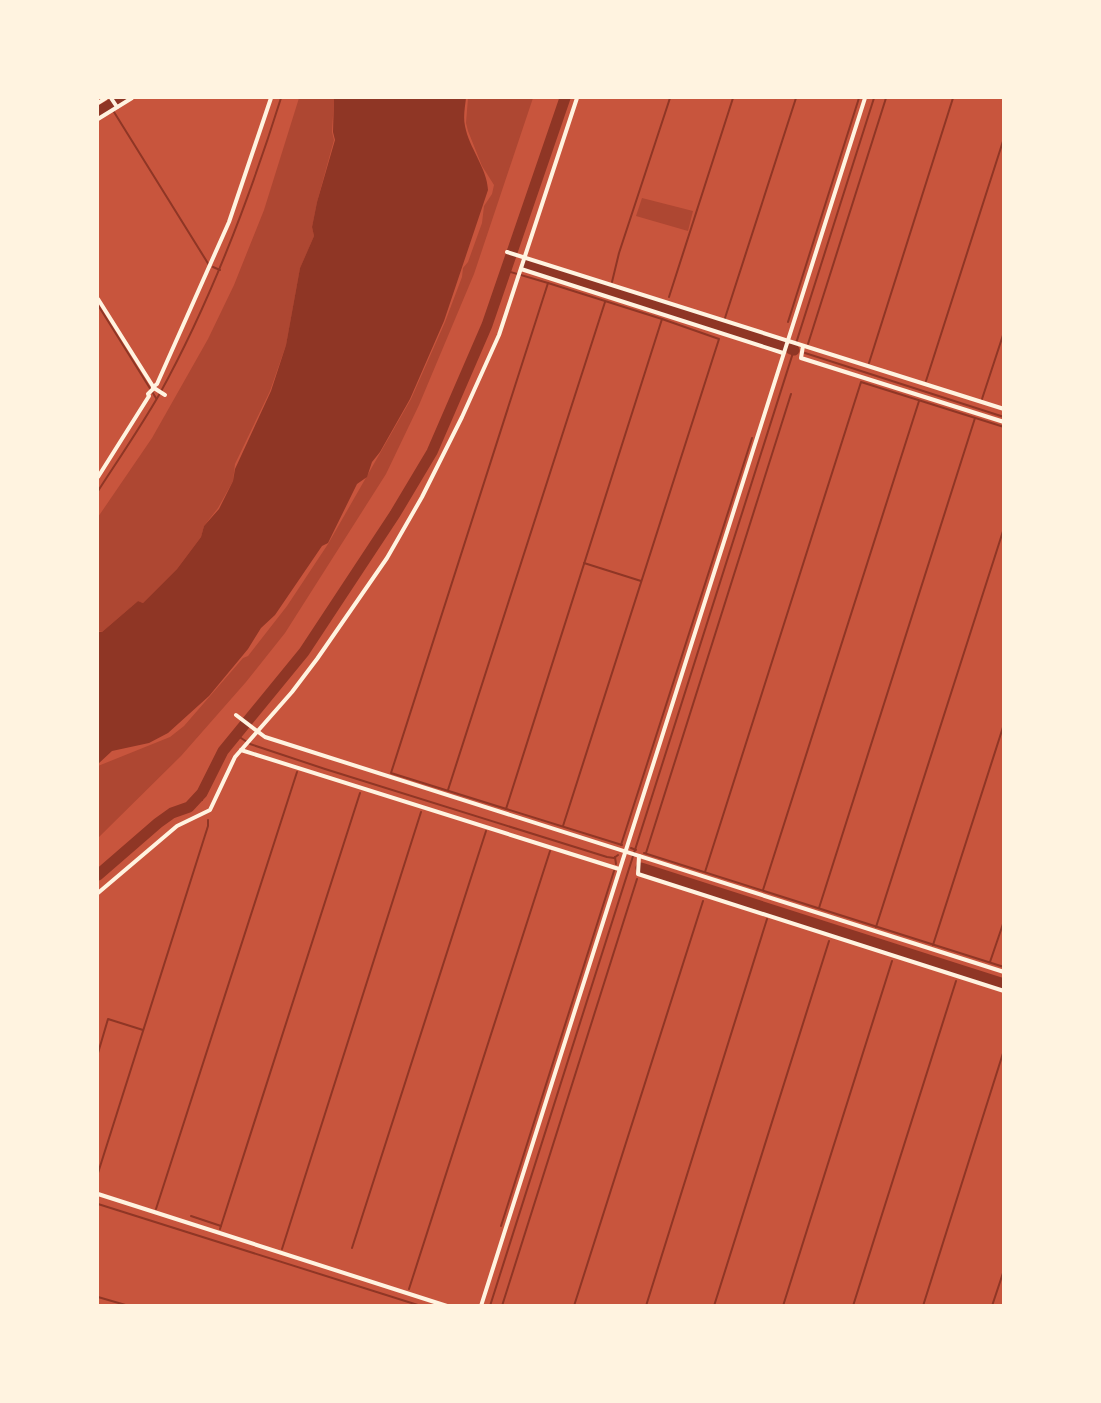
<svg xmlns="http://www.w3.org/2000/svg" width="1101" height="1403" font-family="'Work Sans',sans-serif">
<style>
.green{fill:#ae4732}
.water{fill:#8f3625}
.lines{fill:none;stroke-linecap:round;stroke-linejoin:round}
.stream{stroke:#8f3625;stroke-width:2}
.river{stroke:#8f3625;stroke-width:11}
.minor{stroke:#fff3e0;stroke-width:4}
</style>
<rect width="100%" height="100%" fill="#c8553d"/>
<g class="green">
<polygon points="299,98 334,98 332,132 334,140 317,202 312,227 314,236 300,268 286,345 270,391 235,464 233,481 218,508 204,526 201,537 177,569 143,603 138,601 102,632 98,631 98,517 152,438 208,339 234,285 264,210"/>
<polygon points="468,98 533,98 474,274 419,405 386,474 285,633 246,682 181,756 98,838 98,766 170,737 184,726 243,658 248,656 287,606 328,544 411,399 445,322 462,277 463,268 468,262 482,223 484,206 492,194 494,185 482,166 468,131 466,123"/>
<polygon points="642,198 693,211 688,231 636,216"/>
</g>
<path class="water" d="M334 98H466C465 107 463 117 465 126 469 148 487 168 488 190L444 321 410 399 380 452 372 462 367 477 357 484 328 543 322 546 275 615 261 628 248 649 209 696 168 733 149 743 112 751 98 764V632H102L138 601 143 603 177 569 201 537 204 526 219 509 233 481 235 469 271 391 286 345 300 268 314 236 312 227 317 202 335 140 333 132Z"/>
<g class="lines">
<g class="stream">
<polyline points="108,103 111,107"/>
<polyline points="114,112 209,265"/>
<polyline points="213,267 220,270"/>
<polyline points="507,271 548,283 391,773 622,845"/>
<polyline points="612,282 619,253 670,98"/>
<polyline points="608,291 612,287"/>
<polyline points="669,297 733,98"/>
<polyline points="98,305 156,398"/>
<polyline points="665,309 666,306"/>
<polyline points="725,318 796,98"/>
<polyline points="788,322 859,98"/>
<polyline points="722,327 723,325"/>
<polyline points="808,344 886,98"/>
<polyline points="780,345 780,343"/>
<polyline points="805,353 1004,417"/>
<polyline points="869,363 953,98"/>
<polyline points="926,381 1004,138"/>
<polyline points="982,399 1004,332"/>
<path d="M98 491C118 460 140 428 159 395 211 301 249 200 281 98"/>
<polyline points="584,563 641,581"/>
<polyline points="238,736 250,744 325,769 607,857 614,858 618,855"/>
<polyline points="448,790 605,302"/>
<polyline points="199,796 202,800"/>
<polyline points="506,809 662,319 548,283"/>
<polyline points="563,826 719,339 662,319"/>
<polyline points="621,845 752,438"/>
<polyline points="631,848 636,850"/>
<polyline points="644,853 1004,967"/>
<polyline points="646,853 791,394"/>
<polyline points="615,857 616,864"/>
<polyline points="641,871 641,868"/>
<polyline points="705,872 861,382 1004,427"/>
<polyline points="763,890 919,401"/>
<polyline points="706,891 706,889"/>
<polyline points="819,908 975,418"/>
<polyline points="769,913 770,909"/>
<polyline points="876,927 1004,528"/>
<polyline points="832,931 832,929"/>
<polyline points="933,945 1004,724"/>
<polyline points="895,952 896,950"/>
<polyline points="990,962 1004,921"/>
<polyline points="959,971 959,970"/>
<polyline points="98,1053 108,1019 143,1030"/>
<polyline points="98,1173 208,826 208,820"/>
<polyline points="98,1204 421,1306"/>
<polyline points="156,1209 297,772"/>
<polyline points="191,1216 221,1226"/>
<polyline points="501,1226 614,871"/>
<polyline points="220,1229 360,793"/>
<polyline points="352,1248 486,831"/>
<polyline points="282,1249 421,812"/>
<polyline points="409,1289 550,851"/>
<polyline points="98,1297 129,1306"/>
<polyline points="490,1306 874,98"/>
<polyline points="502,1306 637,879"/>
<polyline points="574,1306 703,901"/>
<polyline points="646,1306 767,919"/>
<polyline points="714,1306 829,941"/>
<polyline points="783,1306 892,961"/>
<polyline points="853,1306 956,981"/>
<polyline points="923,1306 1004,1050"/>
<polyline points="992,1306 1004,1270"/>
</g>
<g class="river">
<polyline points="98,112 122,98"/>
<polyline points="526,265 782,346"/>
<polyline points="791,349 794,350"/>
<polyline points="641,868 1004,984"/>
<polyline points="98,875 158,823 172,813 189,807 202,793 223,751 304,652 395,514 432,452 487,325 565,98"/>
</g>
<g class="minor">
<polyline points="111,98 117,107"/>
<polyline points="98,103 106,98"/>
<polyline points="98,119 132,98"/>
<polyline points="507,252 1004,409"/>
<polyline points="521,269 783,353"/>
<polyline points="98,299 154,388 165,395"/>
<polyline points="803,346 801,358 1004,422"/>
<polyline points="153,387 157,384 229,222 271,98"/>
<polyline points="98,477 149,396 148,394 154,388"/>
<polyline points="236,715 265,737 1004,972"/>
<polyline points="241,750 619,869"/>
<polyline points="639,856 638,874 1004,991"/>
<polyline points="98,893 177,826 210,810 235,757 292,692 317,659 387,558 422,497 462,417 499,335 577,98"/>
<polyline points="98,1194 447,1306"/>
<polyline points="481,1306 865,98"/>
</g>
</g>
<rect width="1101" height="1403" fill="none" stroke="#fff3e0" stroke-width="198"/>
</svg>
